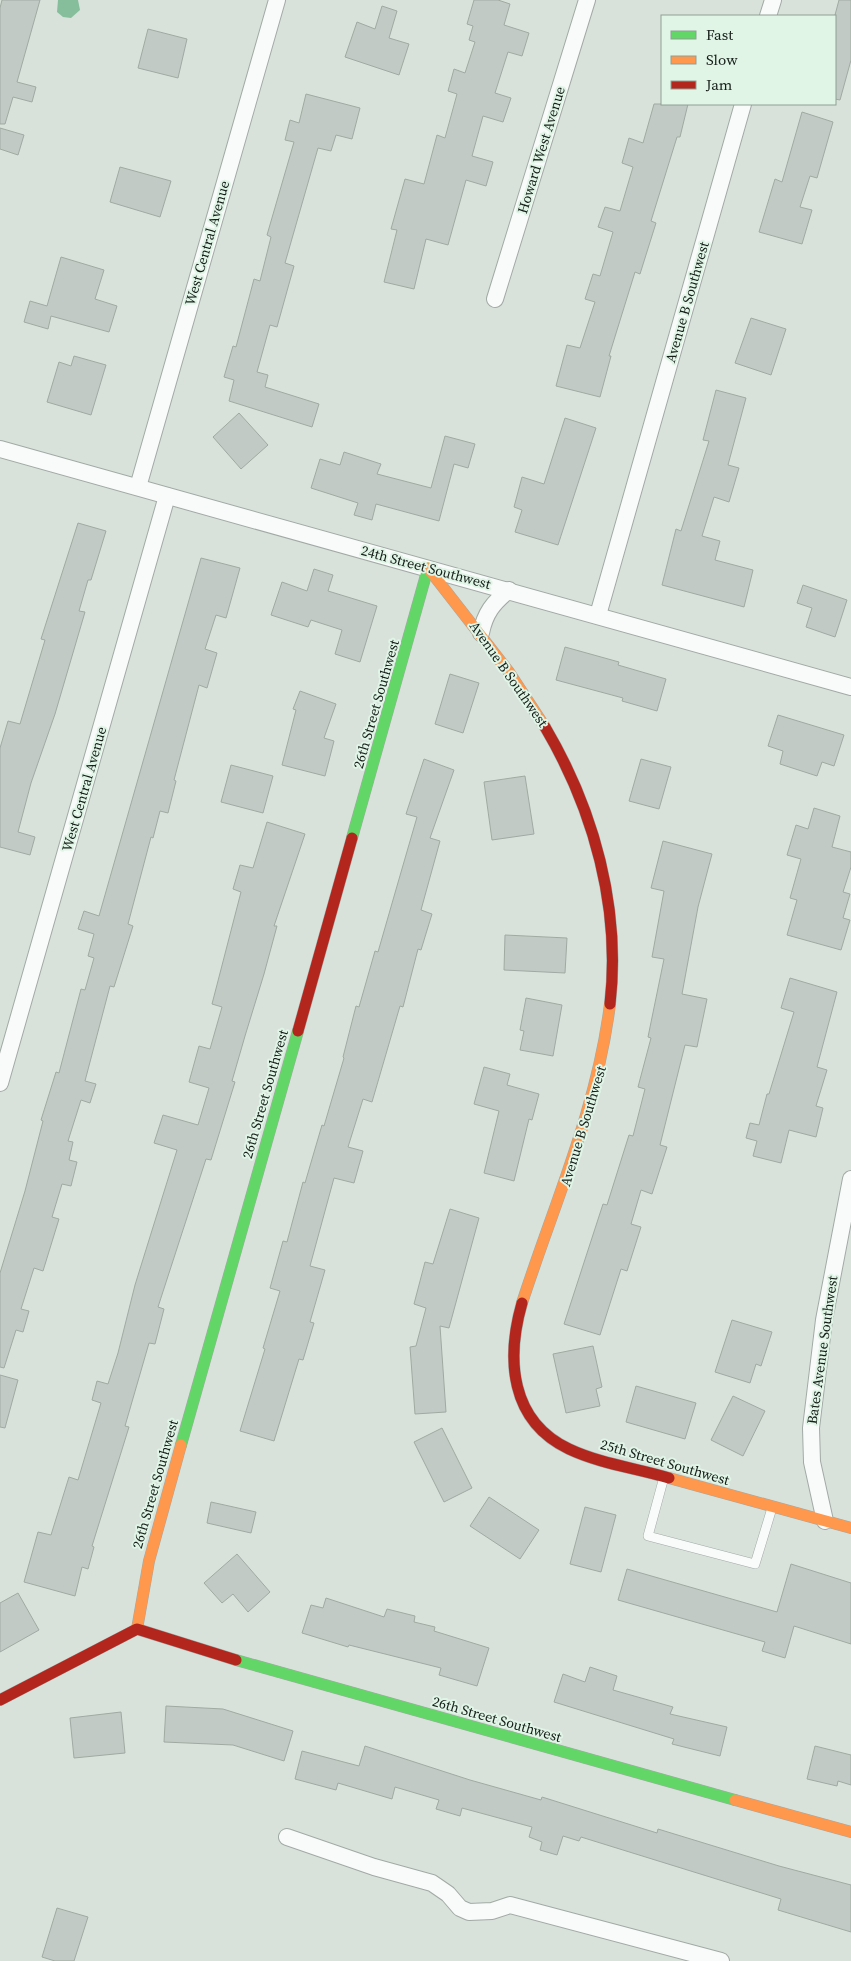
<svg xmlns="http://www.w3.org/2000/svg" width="851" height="1961" font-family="'Source Serif 4',serif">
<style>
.water{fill:#86be9b}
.building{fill:#c1cac4;stroke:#a1a9a3}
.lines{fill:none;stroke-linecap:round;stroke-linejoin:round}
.lane-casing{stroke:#a2aaa5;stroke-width:10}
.street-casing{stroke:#a2aaa5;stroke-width:18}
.fast-casing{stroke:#a2aaa5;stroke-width:12}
.slow-casing{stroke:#a2aaa5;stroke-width:12}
.jam-casing{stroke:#a2aaa5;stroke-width:12}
.lane{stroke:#f9fbfa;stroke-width:9}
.street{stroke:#f9fbfa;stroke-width:16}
.fast{stroke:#63d668;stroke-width:11}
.slow{stroke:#ff974d;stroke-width:11}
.jam{stroke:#b3261e;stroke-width:11}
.labels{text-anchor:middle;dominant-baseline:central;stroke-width:4;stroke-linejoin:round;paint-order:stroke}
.street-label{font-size:14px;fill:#151d18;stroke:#e0f5e6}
</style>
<rect width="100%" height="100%" fill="#d8e2db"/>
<polygon class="water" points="58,0 78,0 80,10 71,18 63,17 57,12"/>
<g class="building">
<polygon points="2,0 40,0 17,82 36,87 32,102 13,97 5,124 0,124 0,8"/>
<polygon points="474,0 498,0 510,4 504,25 529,33 522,56 508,52 495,93 511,98 503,122 483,116 472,156 493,162 486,186 466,180 448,245 426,239 414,289 384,282 397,230 391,229 405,179 424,184 437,135 445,138 457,94 448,91 454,69 465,73 475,42 469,40 473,26 467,24"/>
<polygon points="839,0 851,0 851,60 840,100 835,99 835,15"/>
<polygon points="382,6 397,11 389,38 409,44 399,75 345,57 357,22 375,29"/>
<polygon points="148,29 187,39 178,78 138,68"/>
<polygon points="306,94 360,108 352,139 336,135 331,151 318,148 285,263 294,266 277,327 270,325 257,372 268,375 265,387 319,404 312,427 229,401 234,380 224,377 233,346 236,347 254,279 260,281 271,237 267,235 294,142 285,140 290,120 299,123"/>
<polygon points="654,104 688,104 680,137 677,137 651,221 656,223 640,274 635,272 609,356 611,356 600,397 556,386 567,345 580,348 595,302 585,299 593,274 600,276 613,232 598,227 605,207 620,211 633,167 622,163 629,138 643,143"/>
<polygon points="802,112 833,122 817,178 810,176 800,207 812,210 802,244 759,232 775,179 782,182"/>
<polygon points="0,128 24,135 18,155 0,149"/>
<polygon points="120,167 171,181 160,217 110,202"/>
<polygon points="61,257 104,270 95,299 117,306 109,332 51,316 48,329 24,322 30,301 47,306"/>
<polygon points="751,318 786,329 771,375 735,363"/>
<polygon points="74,356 106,365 91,415 47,402 59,362 71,366"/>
<polygon points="716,390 746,398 728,465 739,468 729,502 714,497 702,536 720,541 715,560 753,570 744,607 662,585 676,529 681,531 709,441 703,440"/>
<polygon points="239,413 268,445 241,469 213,437"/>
<polygon points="565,418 596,428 558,545 515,532 522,510 514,507 522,477 544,484"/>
<polygon points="445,436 475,444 468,468 454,464 439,521 376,504 372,520 354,515 358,503 311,488 320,459 340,465 344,452 381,464 377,474 431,488"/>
<polygon points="78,523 106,531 91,580 88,580 79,611 85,612 55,714 31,783 18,832 35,837 30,855 0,847 0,748 8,721 20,724 45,640 41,639"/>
<polygon points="201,558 240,568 226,618 216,615 205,649 217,653 207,688 199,685 174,780 176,781 168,813 160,811 153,838 151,837 128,924 133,926 114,987 110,986 85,1081 96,1084 90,1103 81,1100 68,1141 73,1142 69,1160 77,1162 71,1186 62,1184 52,1217 59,1219 43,1271 34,1268 21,1309 29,1311 23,1332 16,1330 4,1368 0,1367 0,1273 25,1191 43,1121 41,1120 56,1072 59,1073 81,989 85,990 94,958 88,956 94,934 78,929 84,911 99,916"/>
<polygon points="314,569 333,575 328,591 377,606 360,662 335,654 342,630 311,620 308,627 271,615 282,582 307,591"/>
<polygon points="803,585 847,600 835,637 806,627 812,608 797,603"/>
<polygon points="565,647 619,662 618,665 666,679 657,711 622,701 623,698 556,680"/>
<polygon points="450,674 479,683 463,733 435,724"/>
<polygon points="300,691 336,704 324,738 334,741 325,776 282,765 296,710 293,709"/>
<polygon points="778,715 844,735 834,766 822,762 817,776 780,764 783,751 768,746"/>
<polygon points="424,759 454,770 430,838 440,841 421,910 432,914 421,950 418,949 403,1007 400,1006 372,1102 363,1099 348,1147 363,1151 354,1183 334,1178 310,1266 325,1270 310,1322 314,1323 303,1360 299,1359 274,1441 240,1431 265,1349 263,1348 280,1291 270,1288 283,1241 287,1242 303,1182 305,1183 322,1125 324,1126 344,1058 343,1057 356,1006 359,1007 375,951 378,952 397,886 417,817 406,814"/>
<polygon points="641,759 671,767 659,809 629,801"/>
<polygon points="231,765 273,776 263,813 221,802"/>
<polygon points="525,776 534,834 492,840 484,782"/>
<polygon points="814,808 840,816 832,847 851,852 851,867 843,892 850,894 843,918 850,920 841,950 787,935 797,900 790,898 801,859 787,855 796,825 808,829"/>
<polygon points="267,822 305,834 274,926 277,926 264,974 245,1036 232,1081 235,1082 211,1160 206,1159 158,1307 164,1309 155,1344 149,1343 125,1426 129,1427 92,1546 94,1547 88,1569 82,1567 75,1596 24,1582 38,1532 51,1535 69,1477 78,1480 101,1403 92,1400 97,1381 108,1384 118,1353 135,1285 177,1150 154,1143 163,1115 198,1125 209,1088 189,1082 199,1046 210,1049 222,1007 212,1004 241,892 233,889 240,865 253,868"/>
<polygon points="663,841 712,854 698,907 682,994 707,999 697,1047 685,1045 660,1145 667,1147 652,1194 641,1190 631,1224 641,1227 627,1271 621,1269 600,1335 564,1324 603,1204 607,1205 629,1135 633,1136 645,1089 638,1087 651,1038 648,1037 664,959 652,957 664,891 651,888"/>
<polygon points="505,935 567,938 565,973 504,970"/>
<polygon points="790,978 837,992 817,1067 827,1070 816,1106 823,1108 816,1137 789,1130 781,1163 753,1156 757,1141 746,1138 750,1123 759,1125 767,1094 769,1094 794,1012 781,1008"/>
<polygon points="526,998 562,1005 553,1056 520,1050 524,1031 520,1030"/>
<polygon points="484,1067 510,1074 507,1085 539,1094 532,1120 529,1119 514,1181 484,1173 499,1111 474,1104"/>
<polygon points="450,1209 479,1218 449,1328 440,1326 446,1412 415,1414 410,1347 416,1346 426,1308 414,1304 425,1262 433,1264"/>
<polygon points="732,1320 772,1332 761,1366 756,1364 750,1383 715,1372"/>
<polygon points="593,1346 602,1387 596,1389 600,1406 566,1413 553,1354"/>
<polygon points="0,1375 18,1380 5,1428 0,1427"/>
<polygon points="636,1386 696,1403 685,1439 626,1422"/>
<polygon points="733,1396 765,1411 743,1456 711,1440"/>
<polygon points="442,1428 472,1488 444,1502 414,1442"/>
<polygon points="489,1497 539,1530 520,1559 470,1526"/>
<polygon points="211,1502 256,1512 251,1533 207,1523"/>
<polygon points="585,1507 616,1515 601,1572 570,1564"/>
<polygon points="237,1554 270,1592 248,1612 233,1594 222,1603 204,1583"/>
<polygon points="791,1564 851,1583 851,1644 794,1626 785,1658 762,1651 765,1642 618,1600 627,1569 777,1612"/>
<polygon points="18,1593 39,1630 0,1652 0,1603"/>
<polygon points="326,1598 384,1617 387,1609 415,1616 414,1622 435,1627 434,1631 489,1648 477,1686 439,1675 441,1668 349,1645 348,1647 302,1633 311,1605 323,1608"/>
<polygon points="590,1667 617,1676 613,1690 673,1707 670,1714 727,1727 720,1756 672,1744 674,1739 554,1702 563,1674 585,1682"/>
<polygon points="166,1706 223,1709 293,1731 284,1761 233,1745 164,1742"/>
<polygon points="121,1712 125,1753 74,1758 70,1718"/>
<polygon points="365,1746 470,1780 541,1800 542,1797 657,1833 658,1829 779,1866 851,1885 851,1932 778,1910 781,1899 581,1837 579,1841 563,1836 557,1855 540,1850 542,1842 529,1837 532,1827 462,1808 460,1816 436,1809 439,1800 395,1787 392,1799 338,1783 336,1790 295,1779 302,1751 359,1766"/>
<polygon points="815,1746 851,1755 851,1785 838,1781 837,1786 807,1779"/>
<polygon points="57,1908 88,1917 74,1961 55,1961 42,1957"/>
</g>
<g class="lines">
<g class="lane-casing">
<polyline id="lane" points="664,1477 648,1536 755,1564 772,1508"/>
</g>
<g class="street-casing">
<g id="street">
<polyline points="768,16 773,0"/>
<polyline points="495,299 587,0"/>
<polyline points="0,449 851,687"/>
<polyline points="138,487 277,0"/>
<polyline points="598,615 743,104"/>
<path d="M481 633C485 613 493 603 509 590"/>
<polyline points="0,1083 167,496"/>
<polyline points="825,1521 812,1462 811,1428 824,1320 851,1179"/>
<polyline points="287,1837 374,1867 432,1883 448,1894 460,1908 469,1912 492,1911 510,1905 721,1961"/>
</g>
</g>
<g class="fast-casing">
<g id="fast">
<polyline points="352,838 428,568"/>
<polyline points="181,1445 298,1031"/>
<polyline points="236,1660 735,1800"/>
</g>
</g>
<g class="slow-casing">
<g id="slow">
<polyline points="428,568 509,672 545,727"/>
<path d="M522 1303C554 1204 597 1109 610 1004"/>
<polyline points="669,1478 851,1528"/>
<polyline points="137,1629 149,1561 181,1445"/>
<polyline points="735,1800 851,1832"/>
</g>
</g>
<g class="jam-casing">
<g id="jam">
<path d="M545 727C594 810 621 908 610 1004"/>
<polyline points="298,1031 352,838"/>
<path d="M522 1303C506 1359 510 1421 569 1449 601 1464 636 1468 669 1478"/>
<polyline points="0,1700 137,1629 236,1660"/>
</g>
</g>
<use href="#lane" class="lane"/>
<use href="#street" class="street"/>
<use href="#fast" class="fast"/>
<use href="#slow" class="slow"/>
<use href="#jam" class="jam"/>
</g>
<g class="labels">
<g class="street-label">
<text transform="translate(541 150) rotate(-73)">Howard West Avenue</text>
<text transform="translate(207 243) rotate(-74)">West Central Avenue</text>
<text transform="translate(687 302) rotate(-74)">Avenue B Southwest</text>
<text transform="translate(426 567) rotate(15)">24th Street Southwest</text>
<text transform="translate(509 674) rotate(55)">Avenue B Southwest</text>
<text transform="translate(376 704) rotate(-74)">26th Street Southwest</text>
<text transform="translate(84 789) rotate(-74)">West Central Avenue</text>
<text transform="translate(265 1094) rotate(-74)">26th Street Southwest</text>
<text transform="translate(583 1126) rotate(-73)">Avenue B Southwest</text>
<text transform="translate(822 1350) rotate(-82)">Bates Avenue Southwest</text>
<text transform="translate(665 1462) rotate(16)">25th Street Southwest</text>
<text transform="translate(155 1484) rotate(-74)">26th Street Southwest</text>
<text transform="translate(497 1719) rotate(16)">26th Street Southwest</text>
</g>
</g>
<rect x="661" y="15" width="175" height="90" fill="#e0f5e6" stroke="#8f9f94"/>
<rect x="671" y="31" width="25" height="8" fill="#63d668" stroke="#8f9f94"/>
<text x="706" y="40" font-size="15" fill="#151d18">Fast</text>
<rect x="671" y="56" width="25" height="8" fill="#ff974d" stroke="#8f9f94"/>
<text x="706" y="65" font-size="15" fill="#151d18">Slow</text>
<rect x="671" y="81" width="25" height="8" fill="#b3261e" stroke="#8f9f94"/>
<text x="706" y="90" font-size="15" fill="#151d18">Jam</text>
</svg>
